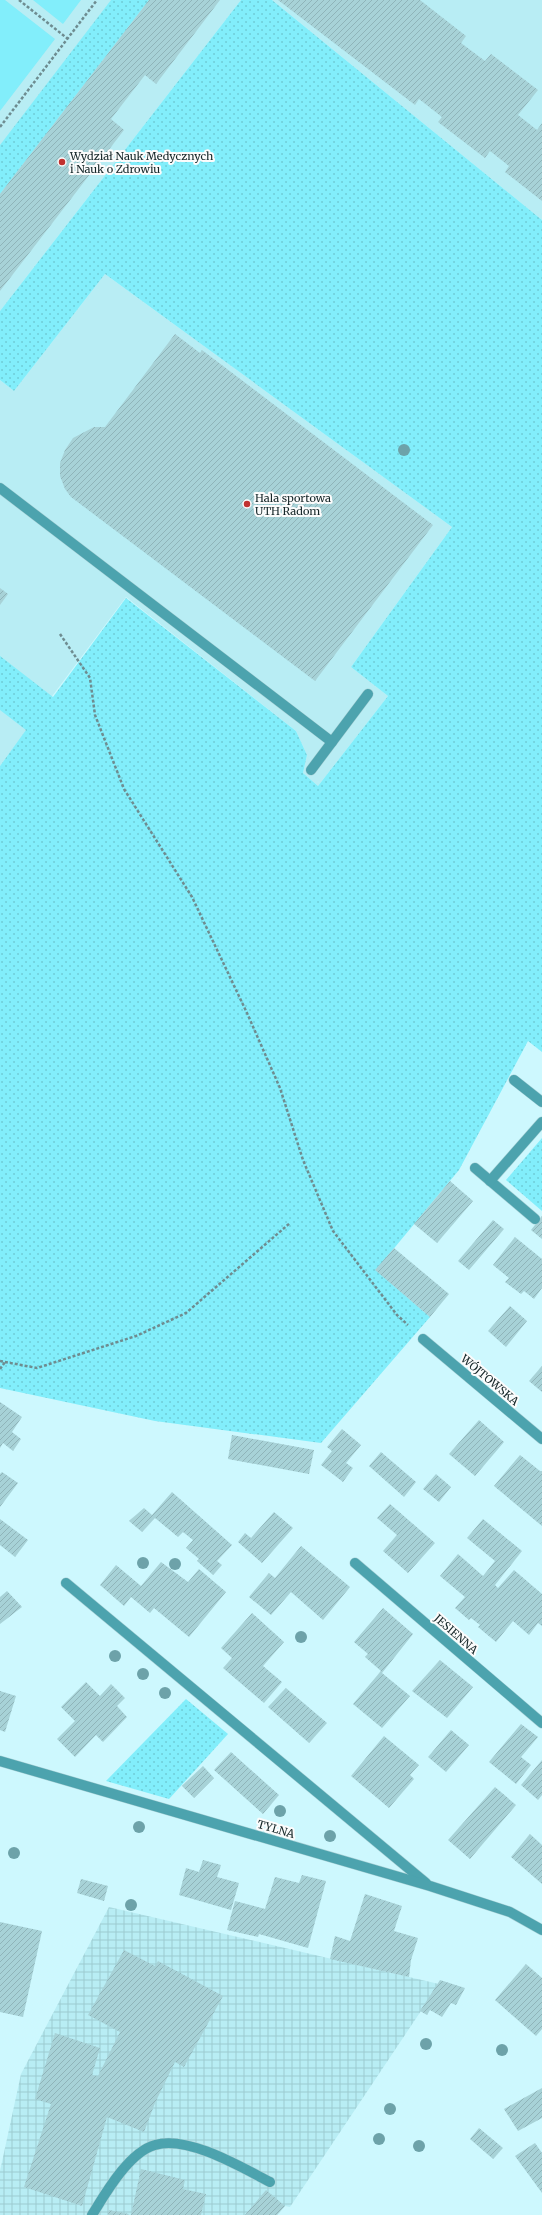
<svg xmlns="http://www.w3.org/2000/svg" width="542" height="2215" font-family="Merriweather,serif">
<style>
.built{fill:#b8edf4}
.industrial{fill:url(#industrial-grid)}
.grass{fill:url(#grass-dots)}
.green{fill:#82eefb}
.building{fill:url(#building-hatch)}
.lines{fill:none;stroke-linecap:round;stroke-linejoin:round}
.lane-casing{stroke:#acd2d7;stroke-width:11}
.street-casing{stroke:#acd2d7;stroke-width:11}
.path{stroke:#6e8c90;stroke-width:2.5;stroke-dasharray:3 2;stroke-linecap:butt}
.lane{stroke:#4ca3ae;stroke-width:10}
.street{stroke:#4ca3ae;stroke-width:10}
.tree{fill:#6da2a9}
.poi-dot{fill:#c13230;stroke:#fcfcfc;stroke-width:1.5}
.labels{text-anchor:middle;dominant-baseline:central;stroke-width:4;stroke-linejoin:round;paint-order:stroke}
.poi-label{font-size:11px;fill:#152628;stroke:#fcfcfc;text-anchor:start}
.street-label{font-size:11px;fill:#152628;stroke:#fcfcfc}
</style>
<defs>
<pattern id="industrial-grid" width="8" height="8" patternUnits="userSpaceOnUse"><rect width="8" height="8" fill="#b8edf4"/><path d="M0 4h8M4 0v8" fill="none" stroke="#9dcbd1"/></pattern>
<pattern id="grass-dots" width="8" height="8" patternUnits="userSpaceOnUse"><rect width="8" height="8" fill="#82eefb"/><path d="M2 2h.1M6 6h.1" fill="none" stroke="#6fccd7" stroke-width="1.8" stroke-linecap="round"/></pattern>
<pattern id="building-hatch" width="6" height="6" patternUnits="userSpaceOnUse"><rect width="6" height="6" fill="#a7d2d7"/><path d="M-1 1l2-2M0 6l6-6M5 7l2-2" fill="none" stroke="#8fb4b9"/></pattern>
</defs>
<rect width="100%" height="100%" fill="#cdf8fe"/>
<g class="built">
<polygon points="0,0 241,0 0,311"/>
<polygon points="272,0 542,0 542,220"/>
<polygon points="105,274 452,527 351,667 388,696 318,786 303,773 307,755 296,731 126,597 0,766 0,380 14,391"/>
</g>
<polygon class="industrial" points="109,1907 439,1984 290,2207 285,2206 277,2215 0,2215 0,2171 21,2074"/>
<g class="grass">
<polygon points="111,0 149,0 0,194 0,145"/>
<polygon points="241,0 272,0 542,220 542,1052 528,1041 459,1170 376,1270 430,1317 321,1443 155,1421 0,1388 0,766 26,730 0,710 0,656 53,697 126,598 296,731 307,755 303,773 318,786 388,696 351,667 452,527 105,274 14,391 0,380 0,311"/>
<polygon points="542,1138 542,1211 506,1180"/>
<polygon points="186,1699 228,1734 169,1799 106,1781"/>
</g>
<g class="green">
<polygon points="0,0 5,0 55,39 0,111"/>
<polygon points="33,0 81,0 63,24"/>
</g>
<g class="building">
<polygon points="149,0 220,0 156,84 145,75 111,119 124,130 0,291 0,194"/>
<polygon points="278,0 420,0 466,36 461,43 485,61 491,54 538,90 518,115 537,130 542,123 542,201 505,172 509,166 490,151 485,158 438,122 442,117 419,99 415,105"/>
<polygon points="175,334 200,353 202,350 433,525 315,681 71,497 65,489 60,476 60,463 65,450 73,438 94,427 105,427"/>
<polygon points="0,588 8,594 0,605"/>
<polygon points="450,1181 473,1201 437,1243 414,1224"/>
<polygon points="542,1216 542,1239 531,1230"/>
<polygon points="493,1220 504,1229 469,1270 458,1261"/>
<polygon points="515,1237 542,1259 542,1288 534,1299 524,1291 521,1294 505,1282 509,1278 493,1265"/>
<polygon points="394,1248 449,1294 430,1317 375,1270"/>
<polygon points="510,1306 527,1321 506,1347 488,1331"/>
<polygon points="542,1366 542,1392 529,1381"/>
<polygon points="0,1402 22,1417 12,1432 21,1439 13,1451 3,1443 0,1448"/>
<polygon points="479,1420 504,1442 475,1476 449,1454"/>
<polygon points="342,1429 361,1445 346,1463 353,1468 343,1482 321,1465 332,1451 327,1447"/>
<polygon points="232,1435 314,1450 309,1474 228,1459"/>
<polygon points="381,1452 416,1482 404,1497 369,1466"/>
<polygon points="520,1455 540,1471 542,1471 542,1526 494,1486"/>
<polygon points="2,1472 18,1483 0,1507 0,1474"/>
<polygon points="436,1474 451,1487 439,1502 423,1489"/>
<polygon points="172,1492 232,1545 217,1561 222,1565 213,1575 197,1561 199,1559 186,1548 193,1540 183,1532 178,1537 155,1518 142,1532 129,1521 144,1508 152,1515"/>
<polygon points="390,1504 435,1543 408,1573 383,1551 397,1535 377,1518"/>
<polygon points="274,1512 293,1528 262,1563 238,1542 245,1533 251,1538"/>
<polygon points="0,1519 28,1540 15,1557 0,1545"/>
<polygon points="483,1519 522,1551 495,1585 498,1588 514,1570 542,1594 542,1626 538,1623 529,1635 513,1621 496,1642 478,1627 480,1625 471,1618 469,1620 455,1608 465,1597 440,1576 458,1554 483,1576 495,1561 467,1538"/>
<polygon points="301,1546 350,1587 323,1620 291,1592 271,1615 249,1597 269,1573 275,1578"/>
<polygon points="161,1562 188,1582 199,1569 226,1592 189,1637 154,1608 150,1613 131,1597 124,1606 100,1585 116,1565 141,1586"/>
<polygon points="7,1591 22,1607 0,1624 0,1597"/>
<polygon points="383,1608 413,1634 382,1673 410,1696 382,1728 353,1704 381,1671 365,1657 368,1654 354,1642"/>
<polygon points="252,1613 284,1642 263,1666 282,1682 264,1703 223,1668 232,1658 221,1648"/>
<polygon points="440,1660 473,1687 447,1718 412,1691"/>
<polygon points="86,1682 100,1696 111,1684 125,1698 117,1706 127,1717 103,1742 96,1735 75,1757 57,1739 75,1721 61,1707"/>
<polygon points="286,1688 327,1723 309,1743 268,1707"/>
<polygon points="0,1691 16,1696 5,1732 0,1730"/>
<polygon points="521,1724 538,1737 521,1757 531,1765 516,1784 489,1762"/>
<polygon points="451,1730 469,1745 446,1772 428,1757"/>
<polygon points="384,1736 419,1765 410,1775 414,1779 389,1808 351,1776"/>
<polygon points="231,1752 279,1795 263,1814 214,1770"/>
<polygon points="542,1760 542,1795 538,1800 521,1785"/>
<polygon points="203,1766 214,1778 194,1798 182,1786"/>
<polygon points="495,1787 516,1805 470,1859 448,1840"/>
<polygon points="530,1834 542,1845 542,1884 511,1857"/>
<polygon points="203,1860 221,1865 217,1877 239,1883 231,1910 179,1895 186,1868 199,1872"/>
<polygon points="302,1875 326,1881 308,1948 259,1934 258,1937 227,1930 235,1901 265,1909 275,1877 299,1883"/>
<polygon points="81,1879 108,1886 104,1901 77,1893"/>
<polygon points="365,1894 402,1906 394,1931 418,1938 411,1960 409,1977 330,1959 335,1936 350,1941"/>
<polygon points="0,1922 42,1931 23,2017 0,2012"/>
<polygon points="124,1950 155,1966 158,1961 223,1996 184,2067 175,2062 155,2103 144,2132 107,2117 82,2206 24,2187 51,2104 35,2099 55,2033 100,2048 92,2075 98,2076 120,2032 88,2015"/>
<polygon points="526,1964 542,1978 542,2029 536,2036 495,2000"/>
<polygon points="440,1980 465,1988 456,2005 451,2003 442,2017 430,2010 427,2015 420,2011"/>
<polygon points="542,2088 542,2118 518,2131 504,2109"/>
<polygon points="479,2128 503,2148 493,2159 470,2139"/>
<polygon points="535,2143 542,2153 542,2193 515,2156"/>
<polygon points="141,2169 185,2180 183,2189 206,2194 201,2215 131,2215"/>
<polygon points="266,2190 285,2206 277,2215 245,2215"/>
<polygon points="109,2210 129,2214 128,2215 108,2215"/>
</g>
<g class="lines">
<g class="lane-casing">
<g id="lane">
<polyline points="0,488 332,742 311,770"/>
<polyline points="332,742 368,694"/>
<polyline points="514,1080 542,1102"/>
<polyline points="475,1168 535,1219"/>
<polyline points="490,1181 542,1122"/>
<path d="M92 2215C105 2194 129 2152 155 2145 187 2135 241 2167 270 2182"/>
</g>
</g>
<g class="street-casing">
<g id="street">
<polyline points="423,1339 542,1439"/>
<polyline points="355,1563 542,1723"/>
<polyline points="66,1583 426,1883"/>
<polyline points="0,1761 430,1886 510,1912 542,1930"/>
</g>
</g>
<g class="path">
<polyline points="19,0 68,39"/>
<polyline points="0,127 97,0"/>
<polyline points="60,634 90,678 95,715 124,789 192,897 247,1013 280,1088 303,1160 333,1231 397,1315 408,1325"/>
<polyline points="0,1361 37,1368 136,1336 186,1313 290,1223"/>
<polyline points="0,1369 5,1362"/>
</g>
<use href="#lane" class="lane"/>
<use href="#street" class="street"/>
</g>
<g class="tree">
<circle cx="404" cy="450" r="6"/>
<circle cx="143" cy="1563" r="6"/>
<circle cx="175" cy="1564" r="6"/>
<circle cx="301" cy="1637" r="6"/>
<circle cx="115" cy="1656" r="6"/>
<circle cx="143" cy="1674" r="6"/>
<circle cx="165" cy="1693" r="6"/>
<circle cx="280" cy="1811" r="6"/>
<circle cx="139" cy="1827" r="6"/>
<circle cx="330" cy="1836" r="6"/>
<circle cx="14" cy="1853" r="6"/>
<circle cx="131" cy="1905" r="6"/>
<circle cx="426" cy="2044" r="6"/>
<circle cx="502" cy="2050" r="6"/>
<circle cx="390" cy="2109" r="6"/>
<circle cx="379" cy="2139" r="6"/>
<circle cx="419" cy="2146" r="6"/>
</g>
<g class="poi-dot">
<circle cx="62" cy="162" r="4"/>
<circle cx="247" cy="504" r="4"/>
</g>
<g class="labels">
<g class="poi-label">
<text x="70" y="156">Wydział Nauk Medycznych<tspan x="70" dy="13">i Nauk o Zdrowiu</tspan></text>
<text x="255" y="498">Hala sportowa<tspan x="255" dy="13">UTH Radom</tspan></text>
</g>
<g class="street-label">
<text transform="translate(490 1380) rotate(40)">WÓJTOWSKA</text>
<text transform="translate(456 1634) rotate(41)">JESIENNA</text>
<text transform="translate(276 1829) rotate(16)">TYLNA</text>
</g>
</g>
</svg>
